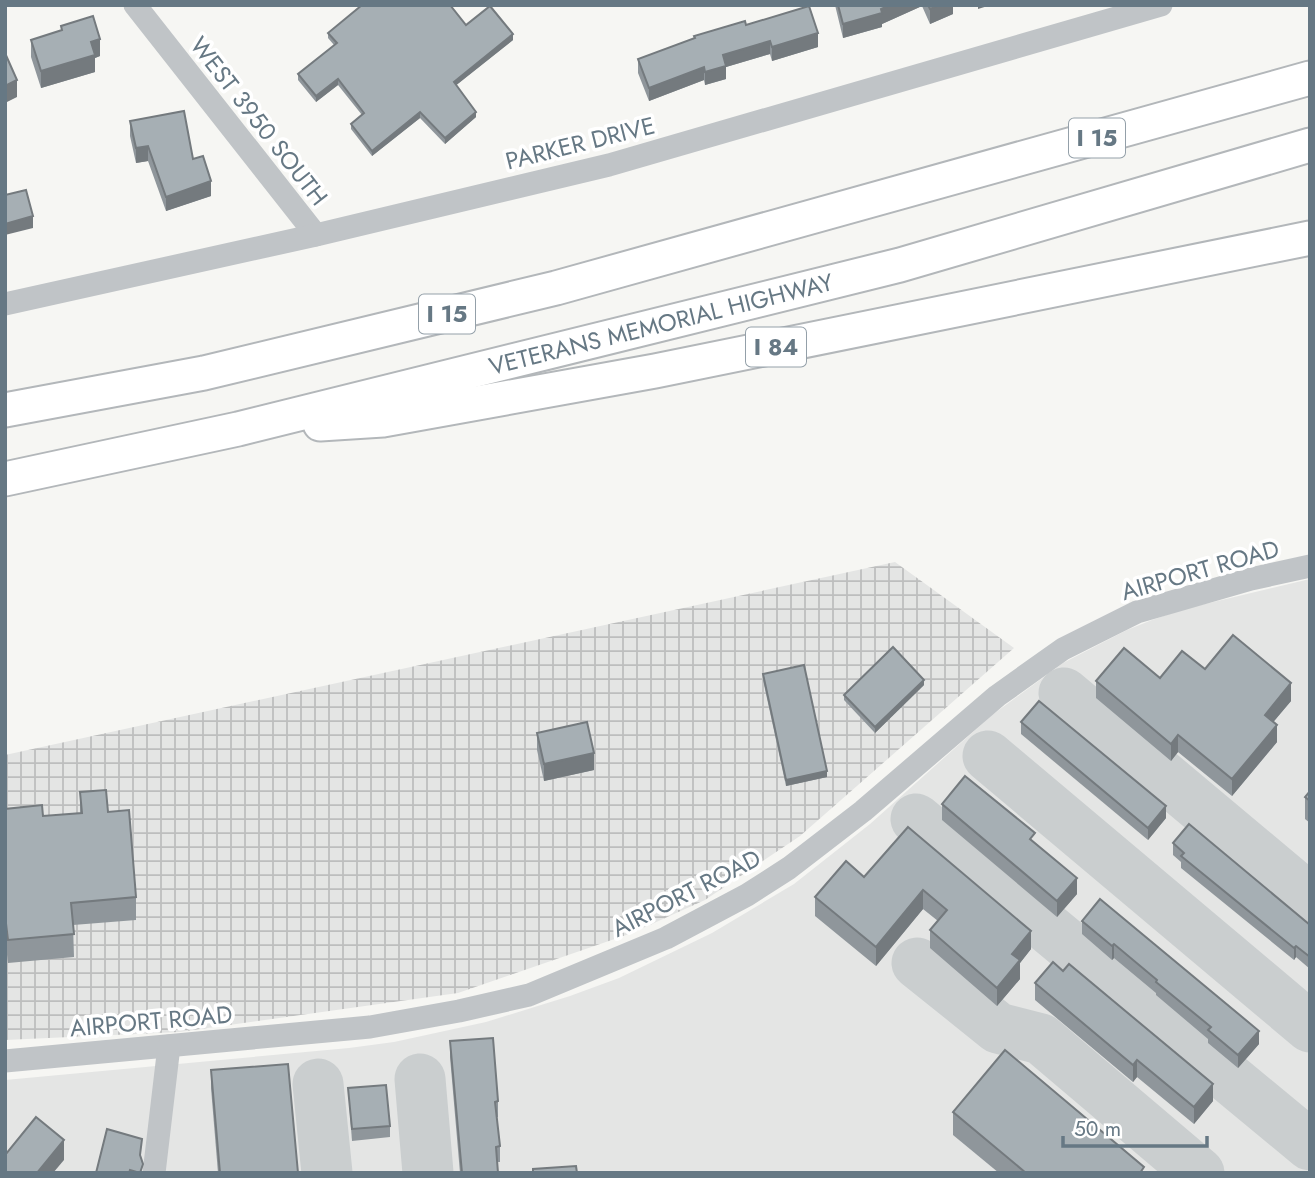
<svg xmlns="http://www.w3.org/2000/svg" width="1315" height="1178" font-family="Jost,sans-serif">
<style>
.built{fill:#e4e5e4}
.industrial{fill:url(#industrial-grid)}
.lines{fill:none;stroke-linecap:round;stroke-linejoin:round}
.taxiway{stroke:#cacecf;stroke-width:51}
.highway-casing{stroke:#b3b7ba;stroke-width:37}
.minor{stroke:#c0c4c7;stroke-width:23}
.highway{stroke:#fff;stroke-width:33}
.wall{fill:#8f969b}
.shaded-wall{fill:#747a7e}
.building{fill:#a6afb4;stroke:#747a7e;stroke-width:2}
.labels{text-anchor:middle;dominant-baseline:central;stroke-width:7;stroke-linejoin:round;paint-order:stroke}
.shield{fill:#fff;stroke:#94a0a9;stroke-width:2}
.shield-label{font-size:23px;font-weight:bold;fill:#667884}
.street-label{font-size:24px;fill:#667884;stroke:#fff}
</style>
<defs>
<pattern id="industrial-grid" width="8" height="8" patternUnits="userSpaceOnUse" patternTransform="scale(1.75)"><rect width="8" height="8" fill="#e4e5e4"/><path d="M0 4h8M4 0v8" fill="none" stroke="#bdbebe"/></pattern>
</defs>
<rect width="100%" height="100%" fill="#f6f6f3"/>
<polygon class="built" points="1310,579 1310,1173 5,1173 5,1080 349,1048 394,1042 486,1022 570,996 619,978 712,933 794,884 870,824 992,715 1063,663 1127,630 1152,620 1184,609"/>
<polygon class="industrial" points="895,562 1014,648 800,836 705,900 632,933 458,993 179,1032 5,1040 5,755"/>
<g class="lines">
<g class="taxiway">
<polyline points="1064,693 1310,899"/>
<polyline points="988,756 1310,1027"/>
<polyline points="916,819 1310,1145"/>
<polyline points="917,963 998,1028 1041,1039 1199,1173"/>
<polyline points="420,1079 428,1173"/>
<polyline points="318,1084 327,1173"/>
</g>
<g class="highway-casing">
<g id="highway">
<polyline points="5,410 204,373 556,288 1310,78"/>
<polyline points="320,424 383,420 655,371 1310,238"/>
<polyline points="5,479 238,429 900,265 1310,145"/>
</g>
</g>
<g class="minor">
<polyline points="135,5 316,235"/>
<polyline points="5,304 316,235 609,165 1161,5"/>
<polyline points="5,1061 370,1027 459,1011 529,995 666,938 747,895 789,868 863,811 997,696 1063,649 1137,612 1251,579 1310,566"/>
<polyline points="154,1173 169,1046"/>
</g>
<use href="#highway" class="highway"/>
</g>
<g class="wall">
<polygon points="835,5 953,5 953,14 930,24 922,6 882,24 882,27 843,38"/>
<polygon points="466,25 513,40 456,85 476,117 445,144 420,118 372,156 351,129 351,124 362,115 338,85 316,102 298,80 298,74 334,45 328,38 328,33"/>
<polygon points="746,25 818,47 772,61 770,54 726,67 726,79 705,85 704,80 649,101 638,73 638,59"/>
<polygon points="61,26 100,56 95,58 95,72 41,88 31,57 31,40 61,30"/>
<polygon points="130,121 193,159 211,196 166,211 148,161 136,163 130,136"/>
<polygon points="1205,669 1291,701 1273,722 1277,742 1232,796 1178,752 1171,761 1096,698 1096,681 1160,678"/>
<polygon points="763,674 827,777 786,786 763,680"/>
<polygon points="924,685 875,733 844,700 844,695"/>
<polygon points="1021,722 1166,818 1148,840 1021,734"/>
<polygon points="537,733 594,770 544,781 537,750"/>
<polygon points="1310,791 1310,823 1305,819 1305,797"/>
<polygon points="80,792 108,812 136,897 136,920 73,925 74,957 8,963 5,938 5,809 43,816 80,813"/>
<polygon points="942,804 1035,843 1077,894 1057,917 942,820"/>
<polygon points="908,827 1031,949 1020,963 1020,979 997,1006 930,948 930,930 938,921 923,909 876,966 815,916 815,897 864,877"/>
<polygon points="1173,843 1310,925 1310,969 1296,957 1294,960 1181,868 1181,862 1173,855"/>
<polygon points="1082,921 1259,1044 1238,1068 1208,1043 1208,1039 1156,995 1156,993 1114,958 1112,960 1082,934"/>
<polygon points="1063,971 1213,1101 1194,1124 1137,1077 1133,1082 1035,1000 1035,983"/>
<polygon points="450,1041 498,1101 498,1117 497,1117 500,1146 500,1162 497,1162 498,1173 460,1173 450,1057"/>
<polygon points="211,1070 298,1173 218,1173 211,1088"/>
<polygon points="348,1088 390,1126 390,1137 352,1141"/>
<polygon points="953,1112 1144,1173 999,1173 953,1135"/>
</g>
<g class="shaded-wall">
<polygon points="890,5 922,6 882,24 882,27 843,38 843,24"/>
<polygon points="939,5 953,5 953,14 930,24 930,9"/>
<polygon points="978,5 991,5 978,9"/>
<polygon points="818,33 818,47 772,61 772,47"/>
<polygon points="513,34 513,40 454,87 454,82"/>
<polygon points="100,39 100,56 95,58 95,72 41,88 41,71 91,42"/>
<polygon points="770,41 770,54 726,67 726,79 705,85 705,72 723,55"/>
<polygon points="704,67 704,80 649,101 649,88"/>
<polygon points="338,79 338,85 316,102 316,96"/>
<polygon points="17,80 17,97 5,103 5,86"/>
<polygon points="420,112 420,118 372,156 372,151"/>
<polygon points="476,112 476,117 445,144 445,138"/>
<polygon points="148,146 148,161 136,163 136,148"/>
<polygon points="211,181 211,196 166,211 166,197"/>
<polygon points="33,216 33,228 5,235 5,224"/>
<polygon points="924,680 924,685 875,733 875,727"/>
<polygon points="1291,683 1291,701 1265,732 1265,715"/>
<polygon points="1277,725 1277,742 1232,796 1232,779"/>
<polygon points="1178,735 1178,752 1171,761 1171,744"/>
<polygon points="594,753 594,770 544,781 544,764"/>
<polygon points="827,771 827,777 786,786 786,780"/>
<polygon points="1166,806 1166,818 1148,840 1148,828"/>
<polygon points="1077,878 1077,894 1057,917 1057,901"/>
<polygon points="923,890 923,909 876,966 876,947"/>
<polygon points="1031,931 1031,949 1020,963 1020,979 997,1006 997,988 1012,954"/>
<polygon points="1114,944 1114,958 1112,960 1112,946"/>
<polygon points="1296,946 1296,957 1294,960 1294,948"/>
<polygon points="1259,1031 1259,1044 1238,1068 1238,1055"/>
<polygon points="1137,1060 1137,1077 1133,1082 1133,1065"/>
<polygon points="1213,1084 1213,1101 1194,1124 1194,1107"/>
<polygon points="64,1140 64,1160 53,1173 37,1173"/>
</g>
<g class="building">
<polygon points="362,5 450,5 466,25 490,6 513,34 454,82 476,112 445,138 420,112 372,151 351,124 364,113 338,79 316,96 298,74 337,43 328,33"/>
<polygon points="838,5 890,5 881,9 882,13 843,24"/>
<polygon points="928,5 939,5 930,9"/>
<polygon points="809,6 818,33 772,47 770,41 723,55 726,66 705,72 704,67 649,88 638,59 695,38 694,36 745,21 746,25"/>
<polygon points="93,16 100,39 91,42 95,55 41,71 31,40 62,30 61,26"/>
<polygon points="5,53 17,80 5,86"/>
<polygon points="184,111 193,159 203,156 211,181 166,197 148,146 136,148 130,121"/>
<polygon points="26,190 33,216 5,224 5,195"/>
<polygon points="1233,635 1291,683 1265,715 1277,725 1232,779 1178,735 1171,744 1096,681 1124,648 1160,678 1182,651 1205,669"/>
<polygon points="893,647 924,680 875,727 844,695"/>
<polygon points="804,665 827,771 786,780 763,674"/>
<polygon points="1039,701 1166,806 1148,828 1021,722"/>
<polygon points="587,722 594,753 544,764 537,733"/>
<polygon points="965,776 1035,833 1030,839 1077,878 1057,901 942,804"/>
<polygon points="106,790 108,812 129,810 136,897 71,903 74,934 8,940 5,915 5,809 42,805 43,816 82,813 80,792"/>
<polygon points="1310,791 1310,801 1305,797"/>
<polygon points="1189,824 1310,925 1310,957 1296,946 1294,948 1181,856 1184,853 1173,843"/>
<polygon points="908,827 1031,931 1012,954 1020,960 997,988 930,930 947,910 923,890 876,947 815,897 846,861 864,877"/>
<polygon points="1100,899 1259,1031 1238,1055 1208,1030 1211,1027 1156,982 1157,980 1114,944 1112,946 1082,921"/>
<polygon points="1053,962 1063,971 1069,964 1213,1084 1194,1107 1137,1060 1133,1065 1035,983"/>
<polygon points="493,1038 498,1101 495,1102 500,1146 496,1147 498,1173 462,1173 450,1041"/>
<polygon points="1005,1050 1144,1167 1140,1173 1026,1173 953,1112"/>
<polygon points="288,1064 298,1173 220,1173 211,1070"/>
<polygon points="386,1085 390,1126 352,1129 348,1088"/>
<polygon points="36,1117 64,1140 37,1173 5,1173 5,1155"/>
<polygon points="107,1129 142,1139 140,1155 143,1164 140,1173 130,1170 129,1173 96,1173"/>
<polygon points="576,1166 577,1173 533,1173 533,1169"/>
</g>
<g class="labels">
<g class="shield">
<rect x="1069" y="118.5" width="56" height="39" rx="5"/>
<rect x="419" y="294.5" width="56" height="39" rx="5"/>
<rect x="746" y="327.5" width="60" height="39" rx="5"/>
</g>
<g class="shield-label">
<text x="1097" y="138">I 15</text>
<text x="447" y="314">I 15</text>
<text x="776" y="347">I 84</text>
</g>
<g class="street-label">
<text transform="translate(259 121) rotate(52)">WEST 3950 SOUTH</text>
<text transform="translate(580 143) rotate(-14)">PARKER DRIVE</text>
<text transform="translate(661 324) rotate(-14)">VETERANS MEMORIAL HIGHWAY</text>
<text transform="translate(1200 570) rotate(-16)">AIRPORT ROAD</text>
<text transform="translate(686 893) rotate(-27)">AIRPORT ROAD</text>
<text transform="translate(151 1021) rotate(-5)">AIRPORT ROAD</text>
</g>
</g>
<rect width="1315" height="1178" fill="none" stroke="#667884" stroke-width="14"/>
<path d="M1063 1136v10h144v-10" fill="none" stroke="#667884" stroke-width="3.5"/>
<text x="1074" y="1136" font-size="21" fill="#667884" stroke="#ffffff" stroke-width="5" paint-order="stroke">50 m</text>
</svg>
